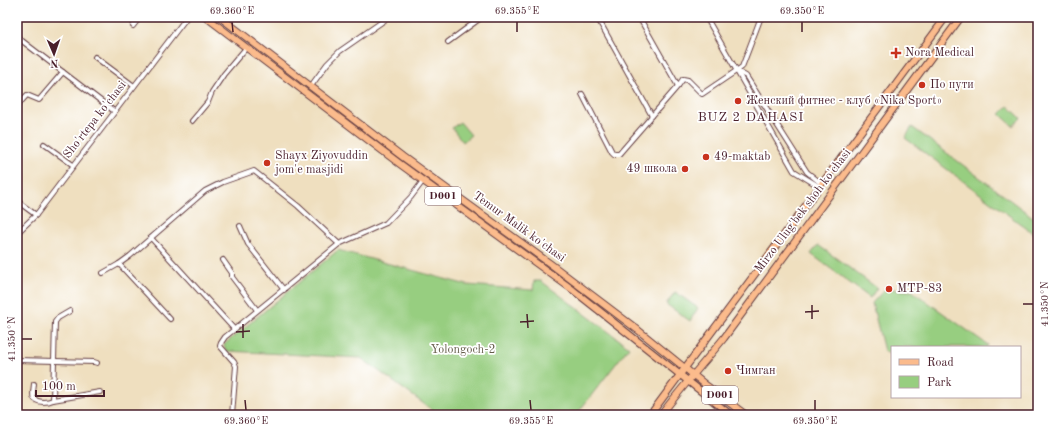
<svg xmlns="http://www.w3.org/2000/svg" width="1055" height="432" font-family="'Old Standard TT',serif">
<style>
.green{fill:#97ce80;stroke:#707656}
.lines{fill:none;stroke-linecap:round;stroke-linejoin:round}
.minor-casing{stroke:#633c41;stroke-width:6}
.primary-casing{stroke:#633c41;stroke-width:8}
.trunk-casing{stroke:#633c41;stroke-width:8}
.minor{stroke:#fff;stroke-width:4}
.primary{stroke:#fbbb8c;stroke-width:6}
.trunk{stroke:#fbbb8c;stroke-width:6}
.ticks{fill:none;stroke:#4a1f2b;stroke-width:1.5}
.poi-dot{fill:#c8321e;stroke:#fff;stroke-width:1.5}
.labels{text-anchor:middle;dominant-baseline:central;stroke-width:3.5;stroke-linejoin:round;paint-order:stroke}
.shield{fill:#fff;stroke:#80626b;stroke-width:1}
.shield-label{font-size:11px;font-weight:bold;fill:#4a1f2b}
.poi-label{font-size:12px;fill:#4a1f2b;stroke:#fff;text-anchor:start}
.street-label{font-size:12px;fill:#4a1f2b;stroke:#fff}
.park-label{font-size:12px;fill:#655c49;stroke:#fff}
.neighbourhood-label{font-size:13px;letter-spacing:1px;fill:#4a1f2b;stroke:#fff}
.neatline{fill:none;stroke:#4a1f2b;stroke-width:1.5}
.ticks-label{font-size:10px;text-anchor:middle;fill:#4a1f2b}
</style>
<rect width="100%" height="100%" fill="#fff"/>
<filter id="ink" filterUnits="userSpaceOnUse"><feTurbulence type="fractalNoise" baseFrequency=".025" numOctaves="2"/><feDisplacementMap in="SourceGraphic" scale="8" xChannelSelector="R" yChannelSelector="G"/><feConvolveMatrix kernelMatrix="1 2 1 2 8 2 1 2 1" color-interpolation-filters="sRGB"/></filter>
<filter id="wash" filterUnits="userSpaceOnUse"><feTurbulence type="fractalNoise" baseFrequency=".012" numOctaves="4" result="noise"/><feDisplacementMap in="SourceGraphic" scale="16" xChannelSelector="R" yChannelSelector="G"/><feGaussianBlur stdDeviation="0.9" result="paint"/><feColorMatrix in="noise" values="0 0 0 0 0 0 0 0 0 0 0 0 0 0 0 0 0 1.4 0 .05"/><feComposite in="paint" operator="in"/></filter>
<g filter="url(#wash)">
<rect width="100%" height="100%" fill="#efdfbf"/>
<g class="green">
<polygon points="1008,106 1021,118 1013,126 1000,114"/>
<polygon points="460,122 471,135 463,142 452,128"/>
<polygon points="912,127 1038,221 1038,237 905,138"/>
<polygon points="818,245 877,288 870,298 811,254"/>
<polygon points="338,250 467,285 533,290 534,281 541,281 629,347 576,415 439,415 361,358 226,351 224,345 227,342"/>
<polygon points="888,286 896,290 912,291 988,345 987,347 892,347 892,355 884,351 872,303"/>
<polygon points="675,292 698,308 690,321 666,304"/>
</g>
</g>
<g filter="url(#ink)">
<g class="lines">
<g class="minor-casing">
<g id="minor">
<polyline points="597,17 652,116"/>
<polyline points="639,17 678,86"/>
<polyline points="706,17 794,171 820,187"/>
<polyline points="133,26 140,17"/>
<polyline points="17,37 114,111"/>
<polyline points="448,42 482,17"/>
<polyline points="95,57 134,86"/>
<polyline points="737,71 746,76 807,172 822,184"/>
<polyline points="311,86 327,64 340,51 389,17"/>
<polyline points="582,94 612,152 614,154 619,154 678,86 683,79 688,80 702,94 742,67 761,17"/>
<polyline points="17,106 27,95 39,100 63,72"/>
<polyline points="192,121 208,102 212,92 224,74 246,48"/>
<polyline points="44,144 73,165"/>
<polyline points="17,201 36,215"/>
<polyline points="240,226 248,244 284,290"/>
<polyline points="17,233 36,215 187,17"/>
<polyline points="151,238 234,329"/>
<polyline points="223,260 232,273 232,277 257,310"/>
<polyline points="119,264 170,319"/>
<polyline points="103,273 119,264 130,256 205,191 223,182 254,171 298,206 339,244"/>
<polyline points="70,311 58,318 55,322 53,400 100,392"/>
<polyline points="17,360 94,362 97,363"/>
<path d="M34 384C33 394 30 401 43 402 47 402 49 402 53 400"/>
<polyline points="232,415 236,366 234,362 220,346 221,343 225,337 339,244 386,223 411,197 423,181"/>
</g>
</g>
<g class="primary-casing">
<g id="primary">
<polyline points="650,415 946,17"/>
<path d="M661 415C681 388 703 364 724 338L961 17"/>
</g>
</g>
<g class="trunk-casing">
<g id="trunk">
<polyline points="206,17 400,164 573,290 731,415"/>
<polyline points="220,17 403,157 552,265 638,330 707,386 746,415"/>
</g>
</g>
<use href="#minor" class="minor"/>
<use href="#primary" class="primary"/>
<use href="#trunk" class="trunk"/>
</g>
</g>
<path class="ticks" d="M232 22 233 32M517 22V32M802 22V32M1023 304H1033M812 305V319M805 312 819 311M527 314 528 328M520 322 534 321M243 324V338M236 332 250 331M22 339H32M245 400 246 410M530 400 531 410M815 400V410"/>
<g class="poi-dot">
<path d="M894 47h4v4h4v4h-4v4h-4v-4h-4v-4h4z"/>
<circle cx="922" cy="85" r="4"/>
<circle cx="738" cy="101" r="4"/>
<circle cx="706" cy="157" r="4"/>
<circle cx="267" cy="163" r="4"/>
<circle cx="685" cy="169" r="4"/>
<circle cx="889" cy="289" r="4"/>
<circle cx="728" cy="371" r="4"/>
</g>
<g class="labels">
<g class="shield">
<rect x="425" y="187" width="36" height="18" rx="3"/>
<rect x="702" y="386" width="36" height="18" rx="3"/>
</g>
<g class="shield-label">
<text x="443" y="196">D001</text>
<text x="720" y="395">D001</text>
</g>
<g class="poi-label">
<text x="905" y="53">Nora Medical</text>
<text x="930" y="85">По пути</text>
<text x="746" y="101">Женский фитнес - клуб «Nika Sport»</text>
<text x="275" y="156">Shayx Ziyovuddin<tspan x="275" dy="14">jom'e masjidi</tspan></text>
<text x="714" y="157">49-maktab</text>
<text x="677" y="169" text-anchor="end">49 школа</text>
<text x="897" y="289">MTP-83</text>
<text x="736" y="371">Чимган</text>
</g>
<g class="street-label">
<text transform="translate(95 120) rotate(-52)">Sho'rtepa ko'chasi</text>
<text transform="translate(803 211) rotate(-53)">Mirzo Ulug'bek shoh ko'chasi</text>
<text transform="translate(519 227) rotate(36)">Temur Malik ko'chasi</text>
</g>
<g class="park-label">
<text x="463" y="350">Yolongoch-2</text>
</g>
<g class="neighbourhood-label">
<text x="751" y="117">BUZ 2 DAHASI</text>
</g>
</g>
<rect width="1055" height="432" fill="none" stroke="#fff" stroke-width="44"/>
<rect x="891" y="346" width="130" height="52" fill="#ffffff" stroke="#b7a5aa"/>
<rect x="899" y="359" width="20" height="6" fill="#fbbb8c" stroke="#b7a5aa"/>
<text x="927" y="366" font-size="12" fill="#4a1f2b">Road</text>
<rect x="899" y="376" width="20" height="12" fill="#97ce80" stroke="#b7a5aa"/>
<text x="927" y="386" font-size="12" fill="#4a1f2b">Park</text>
<g transform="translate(54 54) rotate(178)" stroke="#ffffff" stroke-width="3" paint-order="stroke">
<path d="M0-3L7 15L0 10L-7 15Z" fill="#4a1f2b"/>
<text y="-6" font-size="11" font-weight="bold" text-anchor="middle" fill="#4a1f2b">N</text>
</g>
<path d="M36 390v6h68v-6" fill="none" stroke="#4a1f2b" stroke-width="2"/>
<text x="42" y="390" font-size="12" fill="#4a1f2b" stroke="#ffffff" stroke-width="3" paint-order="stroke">100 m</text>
<rect x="22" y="22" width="1011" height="388" class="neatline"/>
<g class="ticks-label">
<text x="232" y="14">69.360°E</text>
<text x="517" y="14">69.355°E</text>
<text x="802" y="14">69.350°E</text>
<text transform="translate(1044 304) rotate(-90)" y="4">41.350°N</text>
<text transform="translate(11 339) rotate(-90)" y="4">41.350°N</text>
<text x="246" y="424">69.360°E</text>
<text x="531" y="424">69.355°E</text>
<text x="815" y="424">69.350°E</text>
</g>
</svg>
